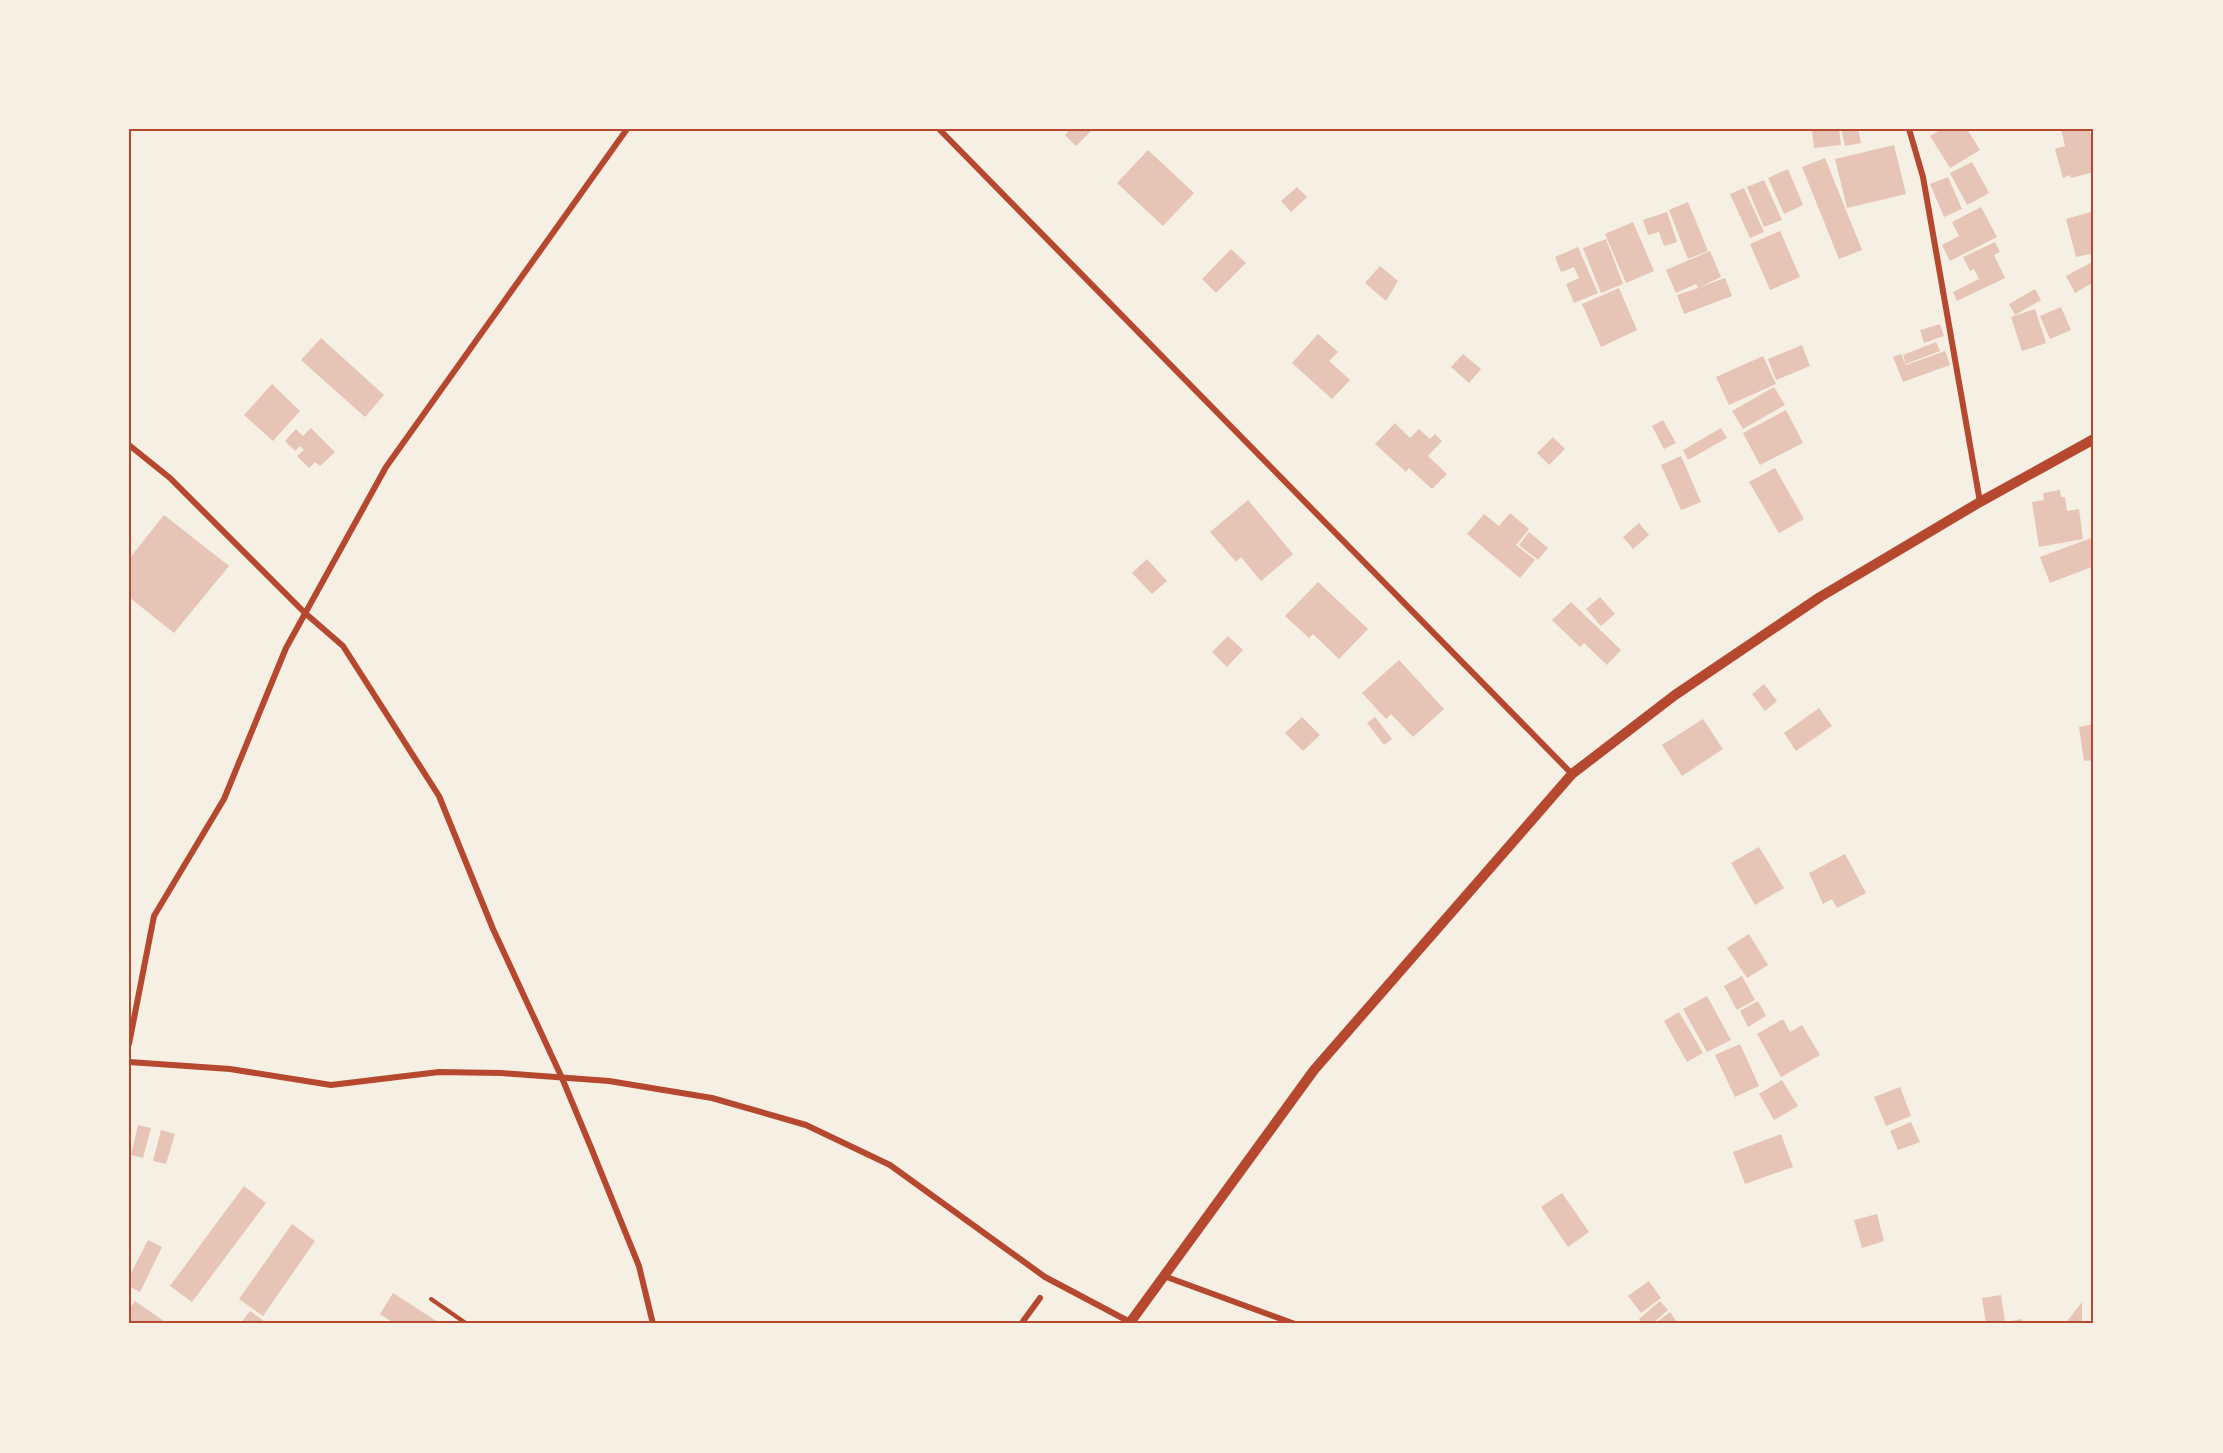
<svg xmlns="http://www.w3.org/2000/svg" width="2223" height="1453" font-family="Literata,serif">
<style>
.building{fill:#e6c5b7}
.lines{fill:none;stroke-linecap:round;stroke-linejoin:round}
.path{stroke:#b5482f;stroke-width:4}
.minor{stroke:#b5482f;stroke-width:6}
.tertiary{stroke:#b5482f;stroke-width:10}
.neatline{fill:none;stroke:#b5482f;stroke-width:2}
</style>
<rect width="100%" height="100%" fill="#f6efe4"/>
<g class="building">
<polygon points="1065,129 1093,129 1076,146 1065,135 1068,132"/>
<polygon points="1812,129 1839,129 1841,145 1814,148"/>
<polygon points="1841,129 1858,129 1861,143 1845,146"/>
<polygon points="1942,129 1967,129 1980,150 1950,168 1930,136"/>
<polygon points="2061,129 2089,129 2094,147 2094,172 2071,178 2070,175 2063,178 2055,149 2065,146"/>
<polygon points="1894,145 1906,194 1847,208 1835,159"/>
<polygon points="1148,150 1194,193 1163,226 1117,183"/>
<polygon points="1825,158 1862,250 1839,259 1802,167"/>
<polygon points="1972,162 1989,193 1967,205 1950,173"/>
<polygon points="1788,169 1803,205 1784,214 1768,178"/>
<polygon points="1948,177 1962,209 1944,217 1930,184"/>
<polygon points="1764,180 1782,220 1764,227 1747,187"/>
<polygon points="1297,187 1307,197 1291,212 1281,201"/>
<polygon points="1744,188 1764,232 1750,238 1730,194"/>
<polygon points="1688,202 1708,251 1688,259 1669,210"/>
<polygon points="1981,207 1997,237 1950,261 1942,245 1959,236 1952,222"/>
<polygon points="2094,211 2094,253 2076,257 2066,219"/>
<polygon points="1667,212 1677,242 1664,246 1659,232 1648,235 1643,220"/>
<polygon points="1633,222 1654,271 1626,283 1605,234"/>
<polygon points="1780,231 1800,277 1770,290 1750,244"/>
<polygon points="1606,239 1623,284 1601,293 1583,248"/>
<polygon points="1995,242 2000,252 1994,255 2005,278 1957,301 1953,292 1979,279 1974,269 1970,271 1963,257"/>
<polygon points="1578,247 1598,293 1574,303 1566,284 1579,278 1574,267 1561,272 1555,257"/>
<polygon points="1231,249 1246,263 1216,293 1202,279"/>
<polygon points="1710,251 1721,277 1700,287 1725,278 1732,296 1684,314 1677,295 1698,288 1696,284 1676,293 1666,270"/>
<polygon points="2094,261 2094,282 2075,293 2066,276"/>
<polygon points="1380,266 1398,281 1386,301 1365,283"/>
<polygon points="1619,288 1637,330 1601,347 1582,304"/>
<polygon points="2035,289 2041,300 2015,315 2009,304"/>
<polygon points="2061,307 2071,330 2050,339 2040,316"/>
<polygon points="2035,309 2046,343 2022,351 2011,317"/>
<polygon points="1940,324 1944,336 1924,343 1920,330"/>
<polygon points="1318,334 1338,352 1329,361 1350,380 1332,399 1292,363"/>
<polygon points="321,338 384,395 365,417 301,360"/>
<polygon points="1936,342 1940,351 1906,364 1903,355"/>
<polygon points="1802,345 1810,366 1776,380 1768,359"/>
<polygon points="1945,351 1950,365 1903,382 1893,357 1901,354 1906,365"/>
<polygon points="1463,354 1481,369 1469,383 1451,367"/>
<polygon points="1763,356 1776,384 1729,405 1716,377"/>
<polygon points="272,384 300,411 273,441 244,415"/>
<polygon points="1774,387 1785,405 1743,429 1732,411"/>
<polygon points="1786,410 1803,443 1760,465 1743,433"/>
<polygon points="1663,420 1676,443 1664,449 1652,426"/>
<polygon points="1395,423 1410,438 1419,429 1430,439 1435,434 1442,441 1428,456 1447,474 1432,489 1409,468 1406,472 1375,444"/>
<polygon points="311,428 335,452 320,466 315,462 309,468 297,456 304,450 300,446 295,451 285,441 296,429 303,436"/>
<polygon points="1721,428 1727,438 1688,460 1683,450"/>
<polygon points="1553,437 1565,449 1549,465 1537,453"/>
<polygon points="1681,456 1701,502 1681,510 1661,465"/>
<polygon points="1775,468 1804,519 1779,533 1749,482"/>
<polygon points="2060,490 2061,497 2065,497 2067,511 2079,509 2083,539 2039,547 2032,502 2044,500 2043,493"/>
<polygon points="1248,500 1293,554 1261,581 1241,557 1236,562 1210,532"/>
<polygon points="1510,513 1529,529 1516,545 1535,560 1520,578 1467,534 1484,514 1499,526"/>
<polygon points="164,515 229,566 174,633 129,597 129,559"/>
<polygon points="1639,523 1649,535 1633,549 1623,537"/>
<polygon points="1529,532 1548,548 1538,560 1519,545"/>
<polygon points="2094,537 2094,566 2050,583 2040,557"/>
<polygon points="1147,559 1167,581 1152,594 1132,573"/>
<polygon points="1318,582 1368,629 1339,659 1313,634 1309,638 1285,616"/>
<polygon points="1600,597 1615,614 1601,626 1586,609"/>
<polygon points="1571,602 1621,650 1607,665 1584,643 1580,647 1552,620"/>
<polygon points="1228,636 1243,650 1227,667 1212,652"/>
<polygon points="1399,660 1444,709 1413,737 1391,714 1386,719 1362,693"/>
<polygon points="1764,684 1777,701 1765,711 1752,694"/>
<polygon points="1819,708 1832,726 1796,751 1784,733"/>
<polygon points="1302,717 1320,735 1303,751 1285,733"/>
<polygon points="1375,717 1392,739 1384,745 1367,723"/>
<polygon points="1703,719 1723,749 1682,776 1662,745"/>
<polygon points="2094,724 2094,760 2084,761 2079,727"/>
<polygon points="1759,847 1784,888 1755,905 1731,863"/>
<polygon points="1845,854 1866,893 1837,908 1832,899 1823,904 1809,873"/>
<polygon points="1749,934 1768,965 1747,978 1727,948"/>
<polygon points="1742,976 1755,1000 1737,1010 1724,986"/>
<polygon points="1707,996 1731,1040 1707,1052 1683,1009"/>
<polygon points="1758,1001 1766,1016 1748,1027 1740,1011"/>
<polygon points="1679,1012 1703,1053 1687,1062 1664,1021"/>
<polygon points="1783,1019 1790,1032 1802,1025 1820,1055 1781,1077 1757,1034"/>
<polygon points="1740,1044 1759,1086 1735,1097 1715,1055"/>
<polygon points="1782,1080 1798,1106 1774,1120 1759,1094"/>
<polygon points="1900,1087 1911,1116 1886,1126 1874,1097"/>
<polygon points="1911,1122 1920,1142 1898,1150 1890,1131"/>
<polygon points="138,1125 151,1128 143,1158 131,1155"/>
<polygon points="161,1130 175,1134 166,1164 153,1161"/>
<polygon points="1781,1134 1793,1167 1745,1184 1733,1152"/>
<polygon points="244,1186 266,1203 192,1302 170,1286"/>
<polygon points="1562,1193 1589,1232 1568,1247 1541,1207"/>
<polygon points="1877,1214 1884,1241 1862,1248 1854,1220"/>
<polygon points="292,1224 315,1241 263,1316 239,1299"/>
<polygon points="148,1240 162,1247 140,1292 129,1286 129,1277"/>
<polygon points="1649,1281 1661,1298 1641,1313 1628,1296"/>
<polygon points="393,1293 441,1324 395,1324 380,1314"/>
<polygon points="2001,1295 2005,1322 2022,1319 2023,1324 1986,1324 1982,1298"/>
<polygon points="135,1301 168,1324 129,1324 129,1309"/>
<polygon points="1660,1301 1668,1310 1652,1324 1644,1324 1639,1319"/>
<polygon points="2082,1302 2082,1324 2065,1324"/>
<polygon points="250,1311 268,1324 240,1324"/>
<polygon points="1670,1312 1677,1322 1654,1324"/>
</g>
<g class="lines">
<polyline class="path" points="431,1299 467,1324"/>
<g class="minor">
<polyline points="939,129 1572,774"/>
<polyline points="1909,129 1923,177 1980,502"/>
<polyline points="129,445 170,478 305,613 343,646 439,796 493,929 562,1078 592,1150 639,1266 653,1324"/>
<polyline points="129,1044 154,916 224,799 286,648 386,467 627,129"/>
<polyline points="129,1062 230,1069 331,1085 439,1072 501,1073 609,1081 712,1098 806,1125 890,1165 1045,1277 1130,1322"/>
<polyline points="1164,1276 1295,1324"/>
<polyline points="1021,1324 1040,1298"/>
</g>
<polyline class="tertiary" points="1129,1324 1314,1070 1572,774 1675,695 1820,597 1980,502 2094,439"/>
</g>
<rect width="2223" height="1453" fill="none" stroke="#f6efe4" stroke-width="261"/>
<rect x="130" y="130" width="1962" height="1192" class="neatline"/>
</svg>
